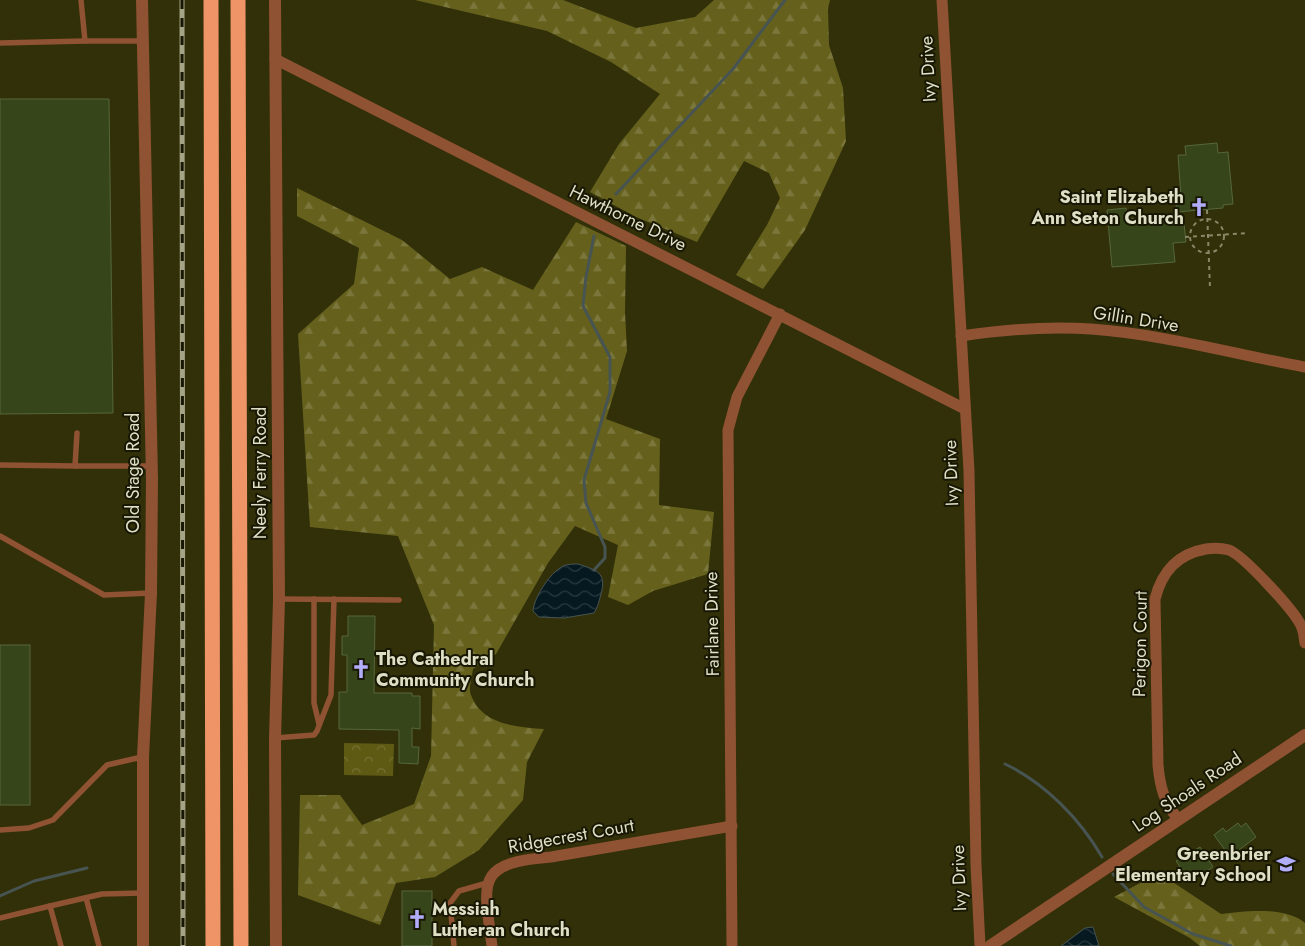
<svg xmlns="http://www.w3.org/2000/svg" width="1305" height="946" font-family="Jost,sans-serif">
<style>
.forest{fill:url(#forest-firs)}
.park{fill:url(#park-crowns)}
.water{fill:url(#water-waves);stroke:#475452}
.lines{fill:none;stroke-linecap:round;stroke-linejoin:round}
.stream{stroke:#475452;stroke-width:3}
.building{fill:#36461a;stroke:#56673a}
.path{stroke:#888767;stroke-width:2;stroke-dasharray:4 4;stroke-linecap:butt}
.service{stroke:#8f5233;stroke-width:5.5}
.minor{stroke:#8f5233;stroke-width:11}
.tertiary{stroke:#8f5233;stroke-width:12}
.motorway{stroke:#ee9467;stroke-width:15}
.rail-casing{stroke:#a5a486;stroke-width:5}
.rail{stroke:#181704;stroke-width:3;stroke-dasharray:9;stroke-linecap:butt}
.labels{text-anchor:middle;dominant-baseline:central;stroke-width:4;stroke-linejoin:round;paint-order:stroke}
.street-label{font-size:18px;fill:#dfdfc5;stroke:#181704}
.poi-label{font-size:18px;font-weight:bold;fill:#dfdfc5;stroke:#181704;text-anchor:end}
</style>
<defs>
<pattern id="forest-firs" width="22" height="20" patternUnits="userSpaceOnUse" patternTransform="scale(1.25)"><rect width="22" height="20" fill="#65611d"/><path d="M5 1l3.5 6h-7zM16 11l3.5 6h-7z" fill="#7b773c"/></pattern>
<pattern id="park-crowns" width="20" height="18" patternUnits="userSpaceOnUse" patternTransform="scale(1.25)"><rect width="20" height="18" fill="#5e5a13"/><path d="M2 6a3 3 0 1 1 6 0M12 15a3 3 0 1 1 6 0" fill="none" stroke="#757134"/></pattern>
<pattern id="water-waves" width="16" height="10" patternUnits="userSpaceOnUse" patternTransform="scale(1.25)"><rect width="16" height="10" fill="#061921"/><path d="M0 5q4-4 8 0t8 0" fill="none" stroke="#2a3a40"/></pattern>
</defs>
<rect width="100%" height="100%" fill="#323009"/>
<g class="forest">
<polygon points="415,0 563,0 636,28 695,17 714,0 830,0 828,8 829,45 843,88 846,141 805,230 763,289 736,275 767,225 780,198 769,173 744,161 697,242 636,217 590,192 619,144 660,94 611,62 547,31"/>
<path d="M297 188 402 240 450 279 482 267 533 290 576 222 626 246 625 313 627 351 606 419 660 439 659 505 714 512 708 574 653 591 628 605 608 597 618 545 575 526 548 563 496 654 473 669C472 676 468 689 471 695 482 725 517 727 544 729L527 762 523 800 479 850 435 877 396 883 380 925 298 895 300 795H340L362 825 414 804 431 756 434 625 398 536 310 527 298 334 354 284 359 248 297 216Z"/>
<path d="M1159 873 1221 914C1246 911 1285 906 1305 923V946H1200L1190 938 1114 897Z"/>
</g>
<polygon class="park" points="344,743 394,744 393,776 344,775"/>
<g class="water">
<path d="M578 564C596 570 607 572 601 594 599 601 598 607 594 613L564 618 539 617 533 611C534 597 552 569 566 565 570 564 575 564 578 564Z"/>
<polygon points="1093,927 1099,946 1061,946 1085,928"/>
</g>
<g class="lines">
<g class="stream">
<polyline points="616,194 733,69 785,0"/>
<polyline points="594,236 586,277 583,306 610,357 610,392 584,480 586,503 605,547 605,558 594,570"/>
<path d="M1005 764C1045 783 1080 819 1102 857"/>
<polyline points="1113,874 1144,907 1193,934 1231,946"/>
<polyline points="0,896 34,881 87,868"/>
</g>
</g>
<g class="building">
<polygon points="0,99 109,99 113,413 0,414"/>
<polygon points="1217,143 1218,153 1228,152 1233,204 1223,205 1223,208 1177,212 1175,197 1181,197 1178,155 1186,155 1185,146"/>
<polygon points="1126,208 1127,219 1183,215 1186,242 1173,243 1175,262 1112,267 1107,210"/>
<polygon points="348,616 375,616 374,693 412,693 412,696 420,696 420,729 412,728 412,747 419,747 418,764 399,763 399,730 339,729 339,692 347,692 347,655 342,655 342,636 348,636"/>
<rect x="0" y="645" width="30" height="160"/>
<polygon points="1238,823 1241,827 1246,823 1256,837 1230,857 1214,835 1223,828 1226,832"/>
<polygon points="1200,847 1213,867 1190,882 1176,861"/>
<rect x="402" y="891" width="30" height="55"/>
</g>
<g class="lines">
<g class="path">
<polyline points="1207,210 1210,288"/>
<circle cx="1207" cy="236" r="17"/>
<polyline points="1185,237 1248,233"/>
</g>
<g class="service">
<polyline points="81,0 85,41 143,41"/>
<polyline points="0,43 85,41"/>
<polyline points="77,433 75,466 151,466"/>
<polyline points="0,465 75,466"/>
<polyline points="0,536 104,595 151,593"/>
<polyline points="279,599 399,600"/>
<polyline points="314,599 314,703 319,724"/>
<polyline points="275,738 314,735 317,731 331,695 334,599"/>
<polyline points="0,830 29,828 53,820 107,765 142,757"/>
<polyline points="86,898 99,946"/>
<polyline points="0,918 50,906"/>
<polyline points="61,946 50,906 102,894 143,893"/>
<polyline points="454,946 450,903 459,891 487,883"/>
</g>
<g class="minor">
<polyline points="942,0 969,471 976,865 980,946"/>
<polyline points="275,59 965,409"/>
<path d="M961 336C1001 330 1050 326 1091 329 1162 334 1234 354 1305 367"/>
<path d="M1178 819C1164 802 1160 787 1158 765L1155 599C1162 572 1177 554 1206 549 1212 548 1222 548 1229 550 1244 556 1297 613 1302 628 1304 633 1304 638 1305 643"/>
<path d="M492 946C484 882 474 863 551 857L732 826"/>
<polyline points="732,946 728,430 737,397 780,314"/>
</g>
<g class="tertiary">
<polyline points="142,0 152,479 151,593 143,757 143,946"/>
<polyline points="275,0 279,599 275,738 276,946"/>
<polyline points="990,946 1305,735"/>
</g>
<g class="motorway">
<polyline points="211,0 213,946"/>
<polyline points="238,0 241,946"/>
</g>
<g class="rail-casing">
<polyline id="rail" points="182,0 183,946"/>
</g>
<use href="#rail" class="rail"/>
</g>
<defs>
<g id="church-bare" transform="scale(1.5)"><path d="M-1.2-6h2.4v3.5h3.3v2.4h-3.3V6h-2.4V-.1h-3.3v-2.4h3.3Z" fill="#b2adf9" stroke="#181704" stroke-width="2.5" paint-order="stroke"/></g>
<g id="school-bare" transform="scale(1.5)"><path d="M0-5L7-2L0 1L-7-2ZM-4 1L0 2.5L4 1V4Q0 6-4 4Z" fill="#b2adf9" stroke="#181704" stroke-width="2.5" paint-order="stroke"/></g>
</defs>
<g fill-rule="evenodd">
<use href="#church-bare" x="1199" y="207"/>
<use href="#church-bare" x="361" y="669"/>
<use href="#school-bare" x="1286" y="864"/>
<use href="#church-bare" x="417" y="919"/>
</g>
<g class="labels">
<g class="street-label">
<text transform="translate(928 69) rotate(-93)">Ivy Drive</text>
<text transform="translate(628 218) rotate(26)">Hawthorne Drive</text>
<text transform="translate(1136 319) rotate(9)">Gillin Drive</text>
<text transform="translate(133 473) rotate(-90)">Old Stage Road</text>
<text transform="translate(260 473) rotate(-90)">Neely Ferry Road</text>
<text transform="translate(951 473) rotate(-92)">Ivy Drive</text>
<text transform="translate(712 624) rotate(-91)">Fairlane Drive</text>
<text transform="translate(1140 644) rotate(-89)">Perigon Court</text>
<text transform="translate(1187 792) rotate(-34)">Log Shoals Road</text>
<text transform="translate(571 836) rotate(-10)">Ridgecrest Court</text>
<text transform="translate(959 878) rotate(-92)">Ivy Drive</text>
</g>
<g class="poi-label">
<text x="1184" y="197">Saint Elizabeth<tspan x="1184" dy="21">Ann Seton Church</tspan></text>
<text x="376" y="659" text-anchor="start">The Cathedral<tspan x="376" dy="21">Community Church</tspan></text>
<text x="1271" y="854">Greenbrier<tspan x="1271" dy="21">Elementary School</tspan></text>
<text x="432" y="909" text-anchor="start">Messiah<tspan x="432" dy="21">Lutheran Church</tspan></text>
</g>
</g>
</svg>
